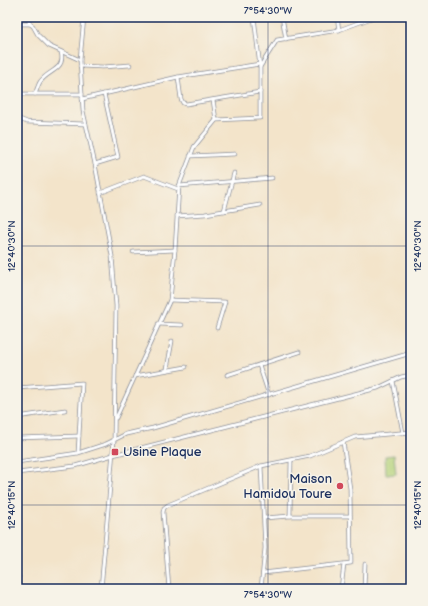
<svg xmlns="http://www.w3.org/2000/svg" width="428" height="606" font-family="'Balsamiq Sans',sans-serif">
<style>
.pitch{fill:#b3d177;stroke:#67806a}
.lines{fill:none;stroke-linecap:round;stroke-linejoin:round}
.street-casing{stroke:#878a94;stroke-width:4.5}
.street{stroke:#fff;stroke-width:3}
.ticks{fill:none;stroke:#1b2f5e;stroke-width:1;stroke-opacity:0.45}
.poi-dot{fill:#d1495b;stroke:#f7f3e8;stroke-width:1.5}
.labels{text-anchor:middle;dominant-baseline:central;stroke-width:3;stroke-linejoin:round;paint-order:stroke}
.poi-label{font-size:13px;fill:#1b2f5e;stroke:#f7f3e8;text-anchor:start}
.neatline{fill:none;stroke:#1b2f5e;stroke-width:1.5}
.ticks-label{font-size:10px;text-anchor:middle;fill:#1b2f5e}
</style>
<rect width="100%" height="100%" fill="#f7f3e8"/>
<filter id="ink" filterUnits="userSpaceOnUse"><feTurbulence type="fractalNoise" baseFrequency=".025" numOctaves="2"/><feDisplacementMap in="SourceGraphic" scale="8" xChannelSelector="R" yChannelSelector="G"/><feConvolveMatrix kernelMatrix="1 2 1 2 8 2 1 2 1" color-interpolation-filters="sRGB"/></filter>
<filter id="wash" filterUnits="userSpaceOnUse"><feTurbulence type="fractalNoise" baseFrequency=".012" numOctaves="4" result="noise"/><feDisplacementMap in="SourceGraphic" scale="16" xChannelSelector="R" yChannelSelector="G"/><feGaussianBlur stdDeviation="0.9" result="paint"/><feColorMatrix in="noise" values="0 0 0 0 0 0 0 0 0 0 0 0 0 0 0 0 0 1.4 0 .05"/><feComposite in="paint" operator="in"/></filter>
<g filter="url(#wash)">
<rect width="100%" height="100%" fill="#f3e4ca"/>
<polygon class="pitch" points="394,455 396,474 386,475 385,456"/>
</g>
<g filter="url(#ink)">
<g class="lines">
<g class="street-casing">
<g id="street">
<polyline points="27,17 30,24"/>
<polyline points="84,17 80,60 83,111 95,164 112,256 116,306 114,440 101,589"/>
<polyline points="282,17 286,39"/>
<polyline points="337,17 339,30"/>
<polyline points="17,24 30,24 33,26 38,35 49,46 80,60"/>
<polyline points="80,66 103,67 130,65"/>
<polyline points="260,67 277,40 339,30 374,17"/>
<polyline points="178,77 181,99 183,103 186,104 260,92"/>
<polyline points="17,94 82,94"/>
<path d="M35 94C37 90 38 85 40 82 48 70 66 70 61 52"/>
<polyline points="82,99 178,77 260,64"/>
<polyline points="213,100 216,120"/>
<polyline points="17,118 27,122 86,124"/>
<polyline points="190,156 235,154"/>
<polyline points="95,164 118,157 104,94"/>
<polyline points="179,186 272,178"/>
<polyline points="100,193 144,176 178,189"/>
<polyline points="224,211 234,173"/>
<polyline points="177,216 205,214 260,205"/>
<polyline points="133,252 175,250"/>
<polyline points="170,300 225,302 217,328"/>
<polyline points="158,324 182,325"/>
<polyline points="259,365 269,395"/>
<polyline points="167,369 172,341"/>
<polyline points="227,375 299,352"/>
<polyline points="135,376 186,367"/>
<polyline points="393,381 403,433"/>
<polyline points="17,388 82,383 78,453"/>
<polyline points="17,417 65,410"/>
<polyline points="116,418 170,300 175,250 179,186 194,147 216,120 260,118 260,67 254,17"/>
<polyline points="409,433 411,450"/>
<polyline points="17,438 79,436"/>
<polyline points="17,462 78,453 106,444 126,434 153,428 411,353"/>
<polyline points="261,466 265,548 261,589"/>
<polyline points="17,473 75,466 113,455 378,388 401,377 411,375"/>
<polyline points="290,516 291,461"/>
<polyline points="264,518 290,516 350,516"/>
<polyline points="411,533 411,535"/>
<polyline points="263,573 351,563 350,489 343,442"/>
<polyline points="17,577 19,577"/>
<polyline points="25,589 44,589"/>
<polyline points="169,589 163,512 164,508 168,505 261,466 310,456 355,437 411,432"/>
<polyline points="341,589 344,564"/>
<polyline points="364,589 365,564"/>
</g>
</g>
<use href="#street" class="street"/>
</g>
</g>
<path class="ticks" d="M268 17V589M17 246H411M17 505H411"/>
<g class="poi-dot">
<rect x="111" y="448" width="8" height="8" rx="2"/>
<circle cx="340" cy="486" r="4"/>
</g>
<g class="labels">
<g class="poi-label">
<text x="123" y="452">Usine Plaque</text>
<text x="332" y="479" text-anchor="end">Maison<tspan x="332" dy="15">Hamidou Toure</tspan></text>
</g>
</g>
<rect width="428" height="606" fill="none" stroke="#f7f3e8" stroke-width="44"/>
<rect x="22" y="22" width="384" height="562" class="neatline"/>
<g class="ticks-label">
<text x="268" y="14">7°54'30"W</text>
<text transform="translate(11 246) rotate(-90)" y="4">12°40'30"N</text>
<text transform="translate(417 246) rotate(-90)" y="4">12°40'30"N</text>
<text transform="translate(11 505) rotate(-90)" y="4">12°40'15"N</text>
<text transform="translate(417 505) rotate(-90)" y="4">12°40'15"N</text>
<text x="268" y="598">7°54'30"W</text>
</g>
</svg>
